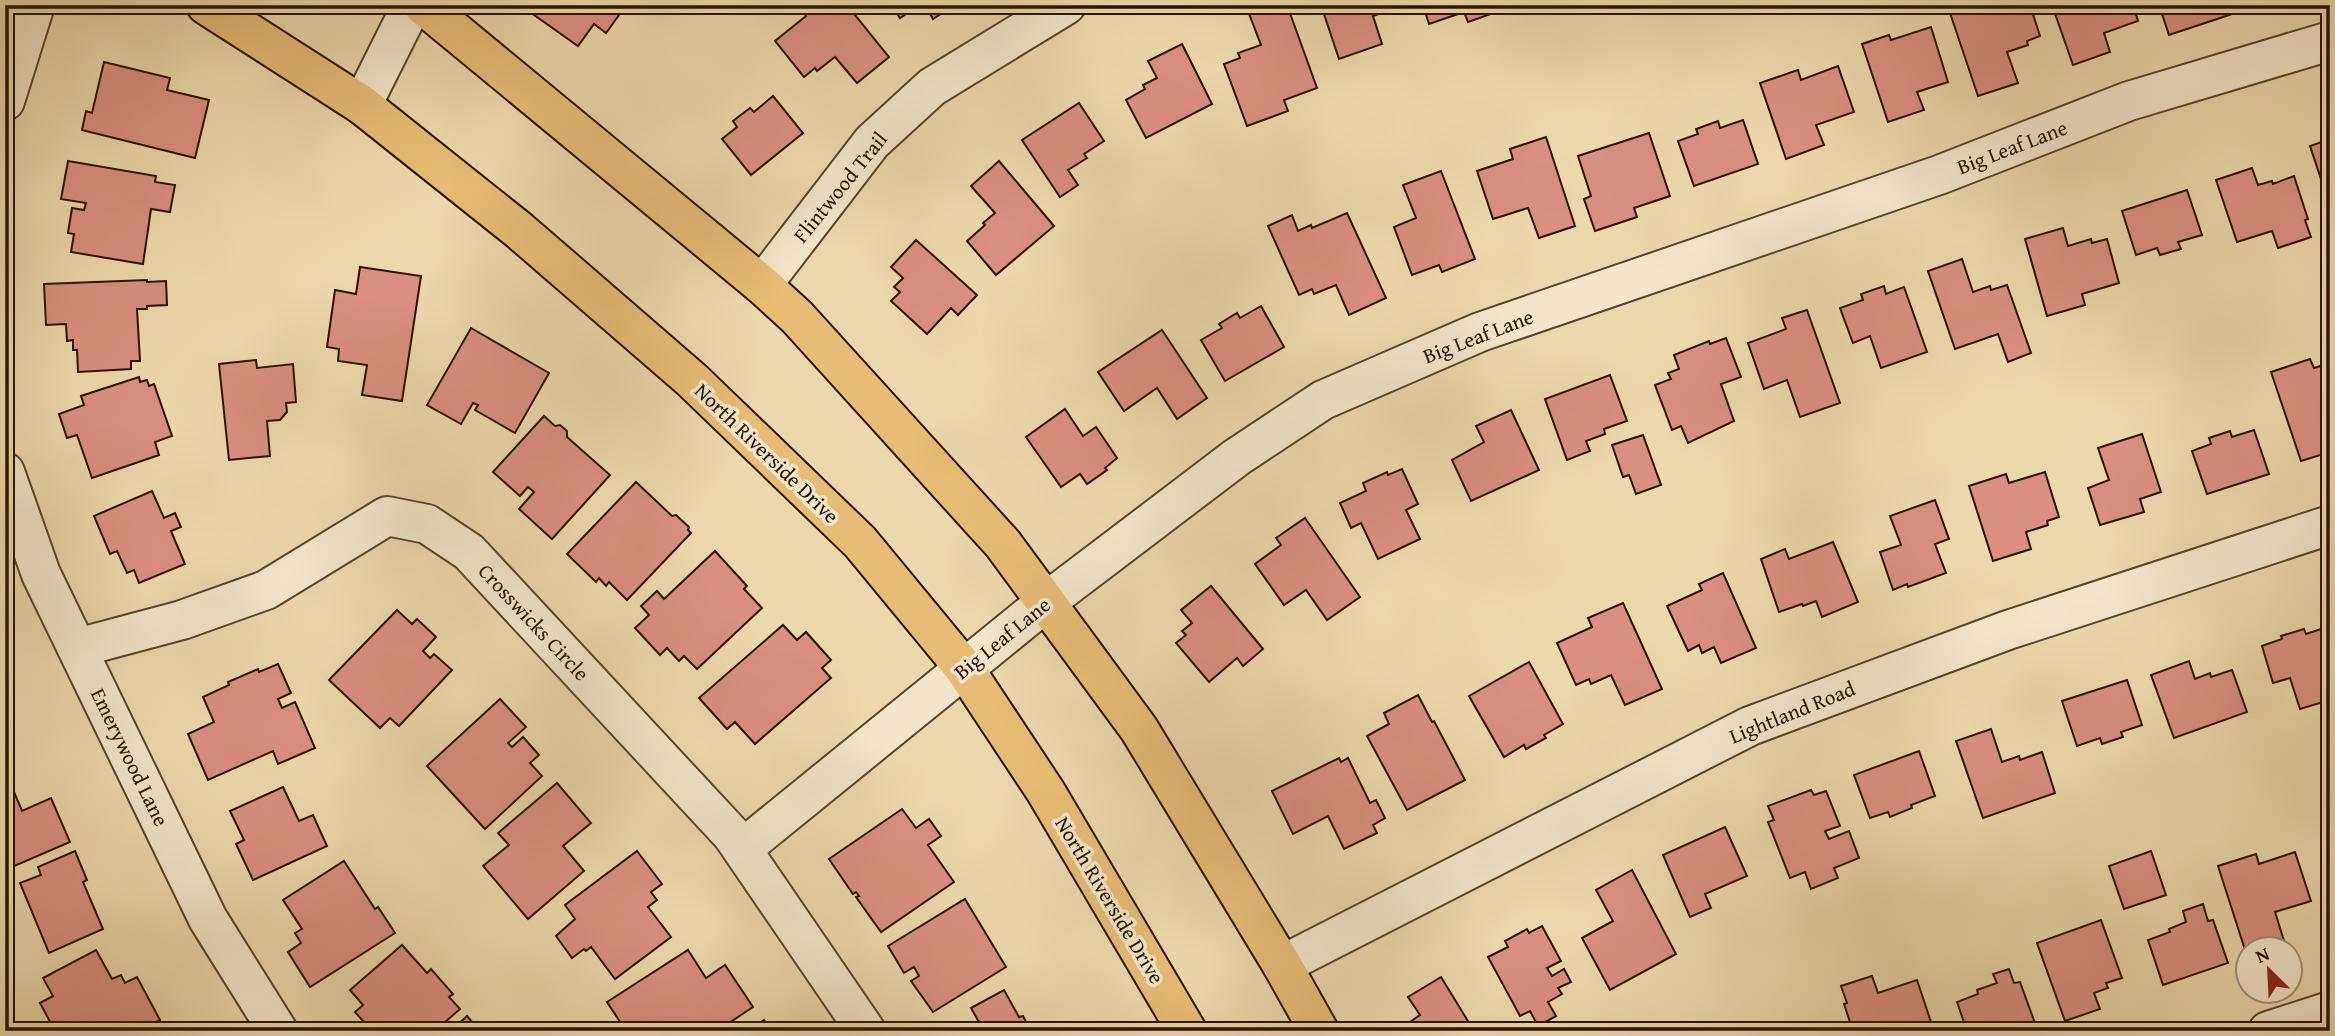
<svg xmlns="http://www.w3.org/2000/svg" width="2335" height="1036" font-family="'Gentium Book Plus',serif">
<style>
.building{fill:#da8f80;stroke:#271300;stroke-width:2}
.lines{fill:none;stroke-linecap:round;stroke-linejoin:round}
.minor-casing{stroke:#58442b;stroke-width:42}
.major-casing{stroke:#271300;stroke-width:42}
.minor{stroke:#f3e5c9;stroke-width:38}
.major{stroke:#e6bc76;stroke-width:38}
.labels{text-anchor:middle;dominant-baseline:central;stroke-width:7;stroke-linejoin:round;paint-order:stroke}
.street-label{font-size:21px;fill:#271300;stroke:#f3e5c9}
</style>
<rect width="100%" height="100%" fill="#edd7ac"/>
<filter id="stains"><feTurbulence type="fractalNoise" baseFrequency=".00286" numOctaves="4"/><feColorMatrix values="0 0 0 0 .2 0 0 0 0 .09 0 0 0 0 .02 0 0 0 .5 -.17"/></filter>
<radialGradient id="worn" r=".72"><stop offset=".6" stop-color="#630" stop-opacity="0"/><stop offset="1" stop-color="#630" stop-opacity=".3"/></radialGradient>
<g class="building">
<polygon points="530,5 607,5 619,15 606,33 594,24 578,46 527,10"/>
<polygon points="802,5 847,5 889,57 857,83 835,57 817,71 815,68 804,77 775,41 806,16 799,7"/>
<polygon points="891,5 919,5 900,18"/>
<polygon points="925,5 954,5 933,19"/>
<polygon points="1264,5 1287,5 1317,88 1284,100 1288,111 1247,126 1224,64 1240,58 1238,53 1261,45 1248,11"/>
<polygon points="1321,5 1388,5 1389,10 1373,16 1382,44 1339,59"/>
<polygon points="1423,5 1503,5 1505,9 1468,22 1464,12 1429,24"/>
<polygon points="1953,5 2030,5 2040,36 2027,41 2028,45 2007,52 2018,83 1978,96 1948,7"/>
<polygon points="2052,5 2133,5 2138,21 2104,33 2110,52 2073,65"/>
<polygon points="2159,5 2229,5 2232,14 2169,35"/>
<polygon points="1931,27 1948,82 1917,92 1924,110 1888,122 1862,44 1889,35 1891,40"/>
<polygon points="1182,44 1212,104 1146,138 1126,100 1145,89 1143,85 1157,78 1148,61"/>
<polygon points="104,62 170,78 167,90 209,100 195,158 82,130 86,111 92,113"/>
<polygon points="1838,66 1854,112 1816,125 1824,145 1786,159 1760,83 1798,70 1801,80"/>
<polygon points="773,96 803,133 751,175 722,139 737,127 733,121 750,108 754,112"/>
<polygon points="1079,103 1104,141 1084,154 1087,158 1068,170 1078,185 1060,197 1022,140"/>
<polygon points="1743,120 1758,164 1694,186 1678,141 1698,134 1696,129 1718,121 1720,128"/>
<polygon points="1649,133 1670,196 1634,208 1637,217 1595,231 1584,199 1591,196 1578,156"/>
<polygon points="1546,137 1575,226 1539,238 1528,208 1493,219 1477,171 1513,159 1510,149"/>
<polygon points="2330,139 2330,206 2310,146"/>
<polygon points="68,161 156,176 155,182 175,185 170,212 151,209 143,264 71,252 74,234 68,233 72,208 84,210 86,203 61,199"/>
<polygon points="999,161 1054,226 996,275 967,241 985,225 983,223 995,213 971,186"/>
<polygon points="2252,168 2258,185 2272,181 2273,184 2294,176 2308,219 2305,220 2311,237 2278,248 2272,231 2237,242 2216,180"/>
<polygon points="1441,171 1475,259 1442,272 1439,265 1412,275 1394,227 1416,218 1403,185"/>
<polygon points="2187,190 2202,235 2178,242 2181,249 2160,255 2157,248 2136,255 2122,211"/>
<polygon points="1347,213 1386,298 1349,315 1336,285 1314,294 1312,289 1299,295 1268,226 1292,215 1298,231 1311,225 1312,228"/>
<polygon points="2063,228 2068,246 2091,239 2092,243 2107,239 2119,283 2082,294 2085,305 2047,316 2025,239"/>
<polygon points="916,240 977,295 958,315 951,308 927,334 891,301 900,292 894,287 903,278 891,267"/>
<polygon points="1962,259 1973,292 1990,286 1991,290 2007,285 2031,353 2008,362 1998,334 1955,349 1928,271"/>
<polygon points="360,267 421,276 402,401 362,395 367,365 338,361 339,349 327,347 335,290 356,294"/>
<polygon points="147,280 147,282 166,281 167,305 147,306 147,309 137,309 140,361 131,361 131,369 78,372 77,350 73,350 73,340 67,341 66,324 46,325 44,284"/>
<polygon points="1884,286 1886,294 1904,287 1927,352 1881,368 1870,336 1853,343 1840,308 1863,300 1861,294"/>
<polygon points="1261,306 1284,347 1225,381 1201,340 1222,328 1219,324 1237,313 1240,318"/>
<polygon points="1807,310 1840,403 1800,417 1787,380 1764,389 1748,343 1786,329 1782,318"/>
<polygon points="471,328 549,373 515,433 475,410 478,405 473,403 461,424 427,405"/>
<polygon points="1162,330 1207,398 1177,419 1157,388 1124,411 1098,372"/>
<polygon points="1726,338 1741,377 1721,384 1734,421 1688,443 1681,426 1672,430 1655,385 1671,379 1668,373 1679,369 1674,355 1709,341 1710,344"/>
<polygon points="2310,359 2314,368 2330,363 2330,452 2301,461 2271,372"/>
<polygon points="256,360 257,368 293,364 296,402 286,403 287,412 280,420 267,421 270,456 229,460 219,364"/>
<polygon points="1610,375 1627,421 1604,429 1605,434 1586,441 1590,451 1567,460 1545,399"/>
<polygon points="139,377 140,382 147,380 149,386 154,384 172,436 155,442 159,455 92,478 77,435 67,438 59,414 84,405 81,396"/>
<polygon points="1065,409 1083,436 1096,427 1117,458 1105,468 1107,470 1087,484 1080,474 1061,487 1026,437"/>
<polygon points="1511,410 1539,470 1471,501 1452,460 1484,442 1476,426"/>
<polygon points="544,416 555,426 560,425 567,431 567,437 610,475 552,539 519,509 534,492 528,487 520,496 493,472"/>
<polygon points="2254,430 2269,474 2207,494 2192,451 2211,444 2209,438 2230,431 2232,437"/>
<polygon points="2142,434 2161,492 2140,499 2144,512 2100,525 2088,488 2109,480 2098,448"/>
<polygon points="1643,435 1661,485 1636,494 1629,475 1623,477 1612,445"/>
<polygon points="1402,469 1418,504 1406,510 1420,539 1378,559 1361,523 1351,528 1340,503 1366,491 1363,483 1387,472 1388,475"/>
<polygon points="2045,472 2059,517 2047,521 2048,525 2026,532 2031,549 1993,561 1969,486 2006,474 2009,483"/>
<polygon points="636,482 672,516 676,515 689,527 688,530 691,533 627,600 609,582 606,586 599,578 596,582 567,554"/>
<polygon points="152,491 164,518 175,513 181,527 171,531 185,564 139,583 134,570 127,573 117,551 110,554 94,516"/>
<polygon points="1935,500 1949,539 1935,544 1946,573 1908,587 1907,584 1893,590 1880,552 1901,545 1890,516"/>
<polygon points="1305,518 1360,597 1327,620 1306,590 1284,605 1255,564 1281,545 1276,538"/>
<polygon points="1833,542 1858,602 1822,617 1816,601 1803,606 1802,604 1779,612 1761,559 1785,549 1789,559"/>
<polygon points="715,551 747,586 744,589 762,608 697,669 684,656 679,661 667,648 660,655 635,628 649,615 641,606 657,591 664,599"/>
<polygon points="1723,573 1756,648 1721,663 1714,647 1702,653 1699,645 1688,651 1667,606 1702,590 1699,584"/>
<polygon points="1211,586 1263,649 1243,666 1237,658 1209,682 1176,643 1186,635 1182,631 1192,623 1181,610"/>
<polygon points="1623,603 1662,689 1625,705 1611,675 1591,684 1589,679 1576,685 1557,643 1592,627 1588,618"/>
<polygon points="397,610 412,624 417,619 436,637 423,651 430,658 434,654 452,670 399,726 390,718 380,728 329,680"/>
<polygon points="783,625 797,640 806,632 831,660 822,668 831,678 755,744 735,722 727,729 699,698"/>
<polygon points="2324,628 2330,647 2330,700 2300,709 2290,678 2273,683 2262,646 2282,639 2281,636 2304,629 2306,634"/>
<polygon points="2189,661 2195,679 2210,673 2211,677 2232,670 2247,712 2174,738 2151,675"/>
<polygon points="1529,662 1563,724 1544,735 1546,738 1526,749 1524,745 1504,757 1469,696"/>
<polygon points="278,664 291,693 278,699 282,708 295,702 315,748 278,764 273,751 208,780 188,734 214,722 203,697 229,685 228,682 258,669 259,672"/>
<polygon points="2127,680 2142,725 2121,732 2123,737 2102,744 2100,738 2077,746 2062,701"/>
<polygon points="5,694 11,709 5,711"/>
<polygon points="1418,695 1432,722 1434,721 1465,780 1407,810 1367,736 1389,724 1384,713"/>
<polygon points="500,699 526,727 508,743 512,747 523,737 539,755 530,763 542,776 485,829 427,766"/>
<polygon points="1991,729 2002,762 2019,756 2020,760 2042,752 2055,793 1983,818 1956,741"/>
<polygon points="1919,751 1935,796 1911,805 1912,808 1890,817 1888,812 1870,818 1854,775"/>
<polygon points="1339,758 1341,762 1348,758 1370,803 1376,800 1385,818 1373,825 1377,833 1344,849 1328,816 1293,834 1272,791"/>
<polygon points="9,780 22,811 51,798 70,842 5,870 5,782"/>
<polygon points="557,783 591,823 563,846 584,871 528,919 483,866 509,845 498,833"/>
<polygon points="283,787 299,821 313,815 327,846 253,880 236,844 244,840 230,811"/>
<polygon points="1811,790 1814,795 1826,791 1840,826 1825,831 1829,839 1849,831 1859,858 1834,868 1838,878 1811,889 1805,872 1790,878 1768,822 1774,820 1768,806"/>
<polygon points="902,809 916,828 929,819 941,836 928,845 954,882 881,932 856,897 859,896 856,892 853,894 829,859"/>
<polygon points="1725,827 1747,876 1705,894 1711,908 1690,917 1663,855"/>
<polygon points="75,851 87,880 83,882 103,929 49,953 20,883 41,875 38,867"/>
<polygon points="637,851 662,884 651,892 657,900 648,907 671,937 615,979 591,947 586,951 584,949 572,958 556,936 575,919 565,905"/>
<polygon points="2151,851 2166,895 2124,909 2109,866"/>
<polygon points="2295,852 2311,901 2275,912 2285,944 2269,948 2248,948 2247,956 2218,866 2256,854 2259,864"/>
<polygon points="344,861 375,909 378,907 395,933 310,987 288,952 301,943 295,933 302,929 283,900"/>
<polygon points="1632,870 1676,954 1610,990 1582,938 1613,921 1596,890"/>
<polygon points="965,899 1006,967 933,1012 911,981 919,976 914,967 904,973 888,946"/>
<polygon points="2203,904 2208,921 2213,920 2228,963 2163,985 2148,940 2170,932 2169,929 2186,922 2183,911"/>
<polygon points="2101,920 2122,978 2106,983 2108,988 2094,993 2100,1009 2065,1021 2037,943"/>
<polygon points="1542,926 1561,961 1547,968 1552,976 1564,969 1571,982 1558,988 1562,994 1548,1002 1556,1016 1538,1026 1530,1011 1520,1016 1488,957 1508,947 1505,941 1527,929 1529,933"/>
<polygon points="402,945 427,973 431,969 453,994 449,997 460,1009 435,1031 372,1031 355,1012 363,1005 350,990"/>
<polygon points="96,950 112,979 121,975 125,983 137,977 160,1020 140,1031 136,1027 130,1031 71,1031 68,1025 55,1031 40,1003 53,996 43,978"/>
<polygon points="688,950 706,978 725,965 753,1007 717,1031 626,1031 607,1002"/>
<polygon points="2009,969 2014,983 2020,982 2036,1026 2022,1031 1967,1031 1957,1002 1978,994 1977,990 1997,983 1993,974"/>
<polygon points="1872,976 1878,993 1917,980 1932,1025 1929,1025 1931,1031 1853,1031 1844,1004 1847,1003 1841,986"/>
<polygon points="1441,977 1474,1031 1397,1031 1420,1015 1408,997"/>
<polygon points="1004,990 1019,1017 1023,1016 1031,1031 984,1031 971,1008"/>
<polygon points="467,1016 480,1031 451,1031"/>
<polygon points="764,1020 771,1031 748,1031"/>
</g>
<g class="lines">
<g class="minor-casing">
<g id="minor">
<polyline points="5,101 35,5"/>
<polyline points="362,105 412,5"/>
<polyline points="762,285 872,142 932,87 1066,5"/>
<polyline points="5,472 41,574 208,919 278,1031"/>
<polyline points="77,648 182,620 266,590 387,516 427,524 469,552 732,835 866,1031"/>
<polyline points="742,849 1046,602 1237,457 1323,400 1480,332 1939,175 2129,101 2330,41"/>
<polyline points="1282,965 1750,726 2008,630 2330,525"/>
<polyline points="2268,1031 2330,1011"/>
</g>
</g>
<g class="major-casing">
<g id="major">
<polyline points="206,5 362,105 520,231 692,380 860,542 964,668 1046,792 1187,1031"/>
<polyline points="423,5 762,285 797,317 1003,544 1139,729 1282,965 1319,1031"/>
</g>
</g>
<use href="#minor" class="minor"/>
<use href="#major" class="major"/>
</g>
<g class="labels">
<g class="street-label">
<text transform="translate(2012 147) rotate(-21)">Big Leaf Lane</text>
<text transform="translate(840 187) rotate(-51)">Flintwood Trail</text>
<text transform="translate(1478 336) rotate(-21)">Big Leaf Lane</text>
<text transform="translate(767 453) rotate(44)">North Riverside Drive</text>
<text transform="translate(534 622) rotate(47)">Crosswicks Circle</text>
<text transform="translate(1002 638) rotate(-39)">Big Leaf Lane</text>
<text transform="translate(1792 712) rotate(-22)">Lightland Road</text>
<text transform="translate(130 757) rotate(64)">Emerywood Lane</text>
<text transform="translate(1110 900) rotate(59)">North Riverside Drive</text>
</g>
</g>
<rect width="2335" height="1036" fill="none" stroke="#edd7ac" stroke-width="28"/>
<rect x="7" y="7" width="2321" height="1022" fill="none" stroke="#271300" stroke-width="3.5"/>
<rect x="14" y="14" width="2307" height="1008" fill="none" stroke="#271300" stroke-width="2"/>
<g transform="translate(2269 970) rotate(336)"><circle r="33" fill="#f3e5c9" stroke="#a19179" stroke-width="2"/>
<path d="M0-5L12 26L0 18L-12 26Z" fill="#8f2418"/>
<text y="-10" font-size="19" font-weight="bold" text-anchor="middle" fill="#271300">N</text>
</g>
<rect width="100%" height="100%" filter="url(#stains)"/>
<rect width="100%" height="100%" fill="url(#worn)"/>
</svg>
